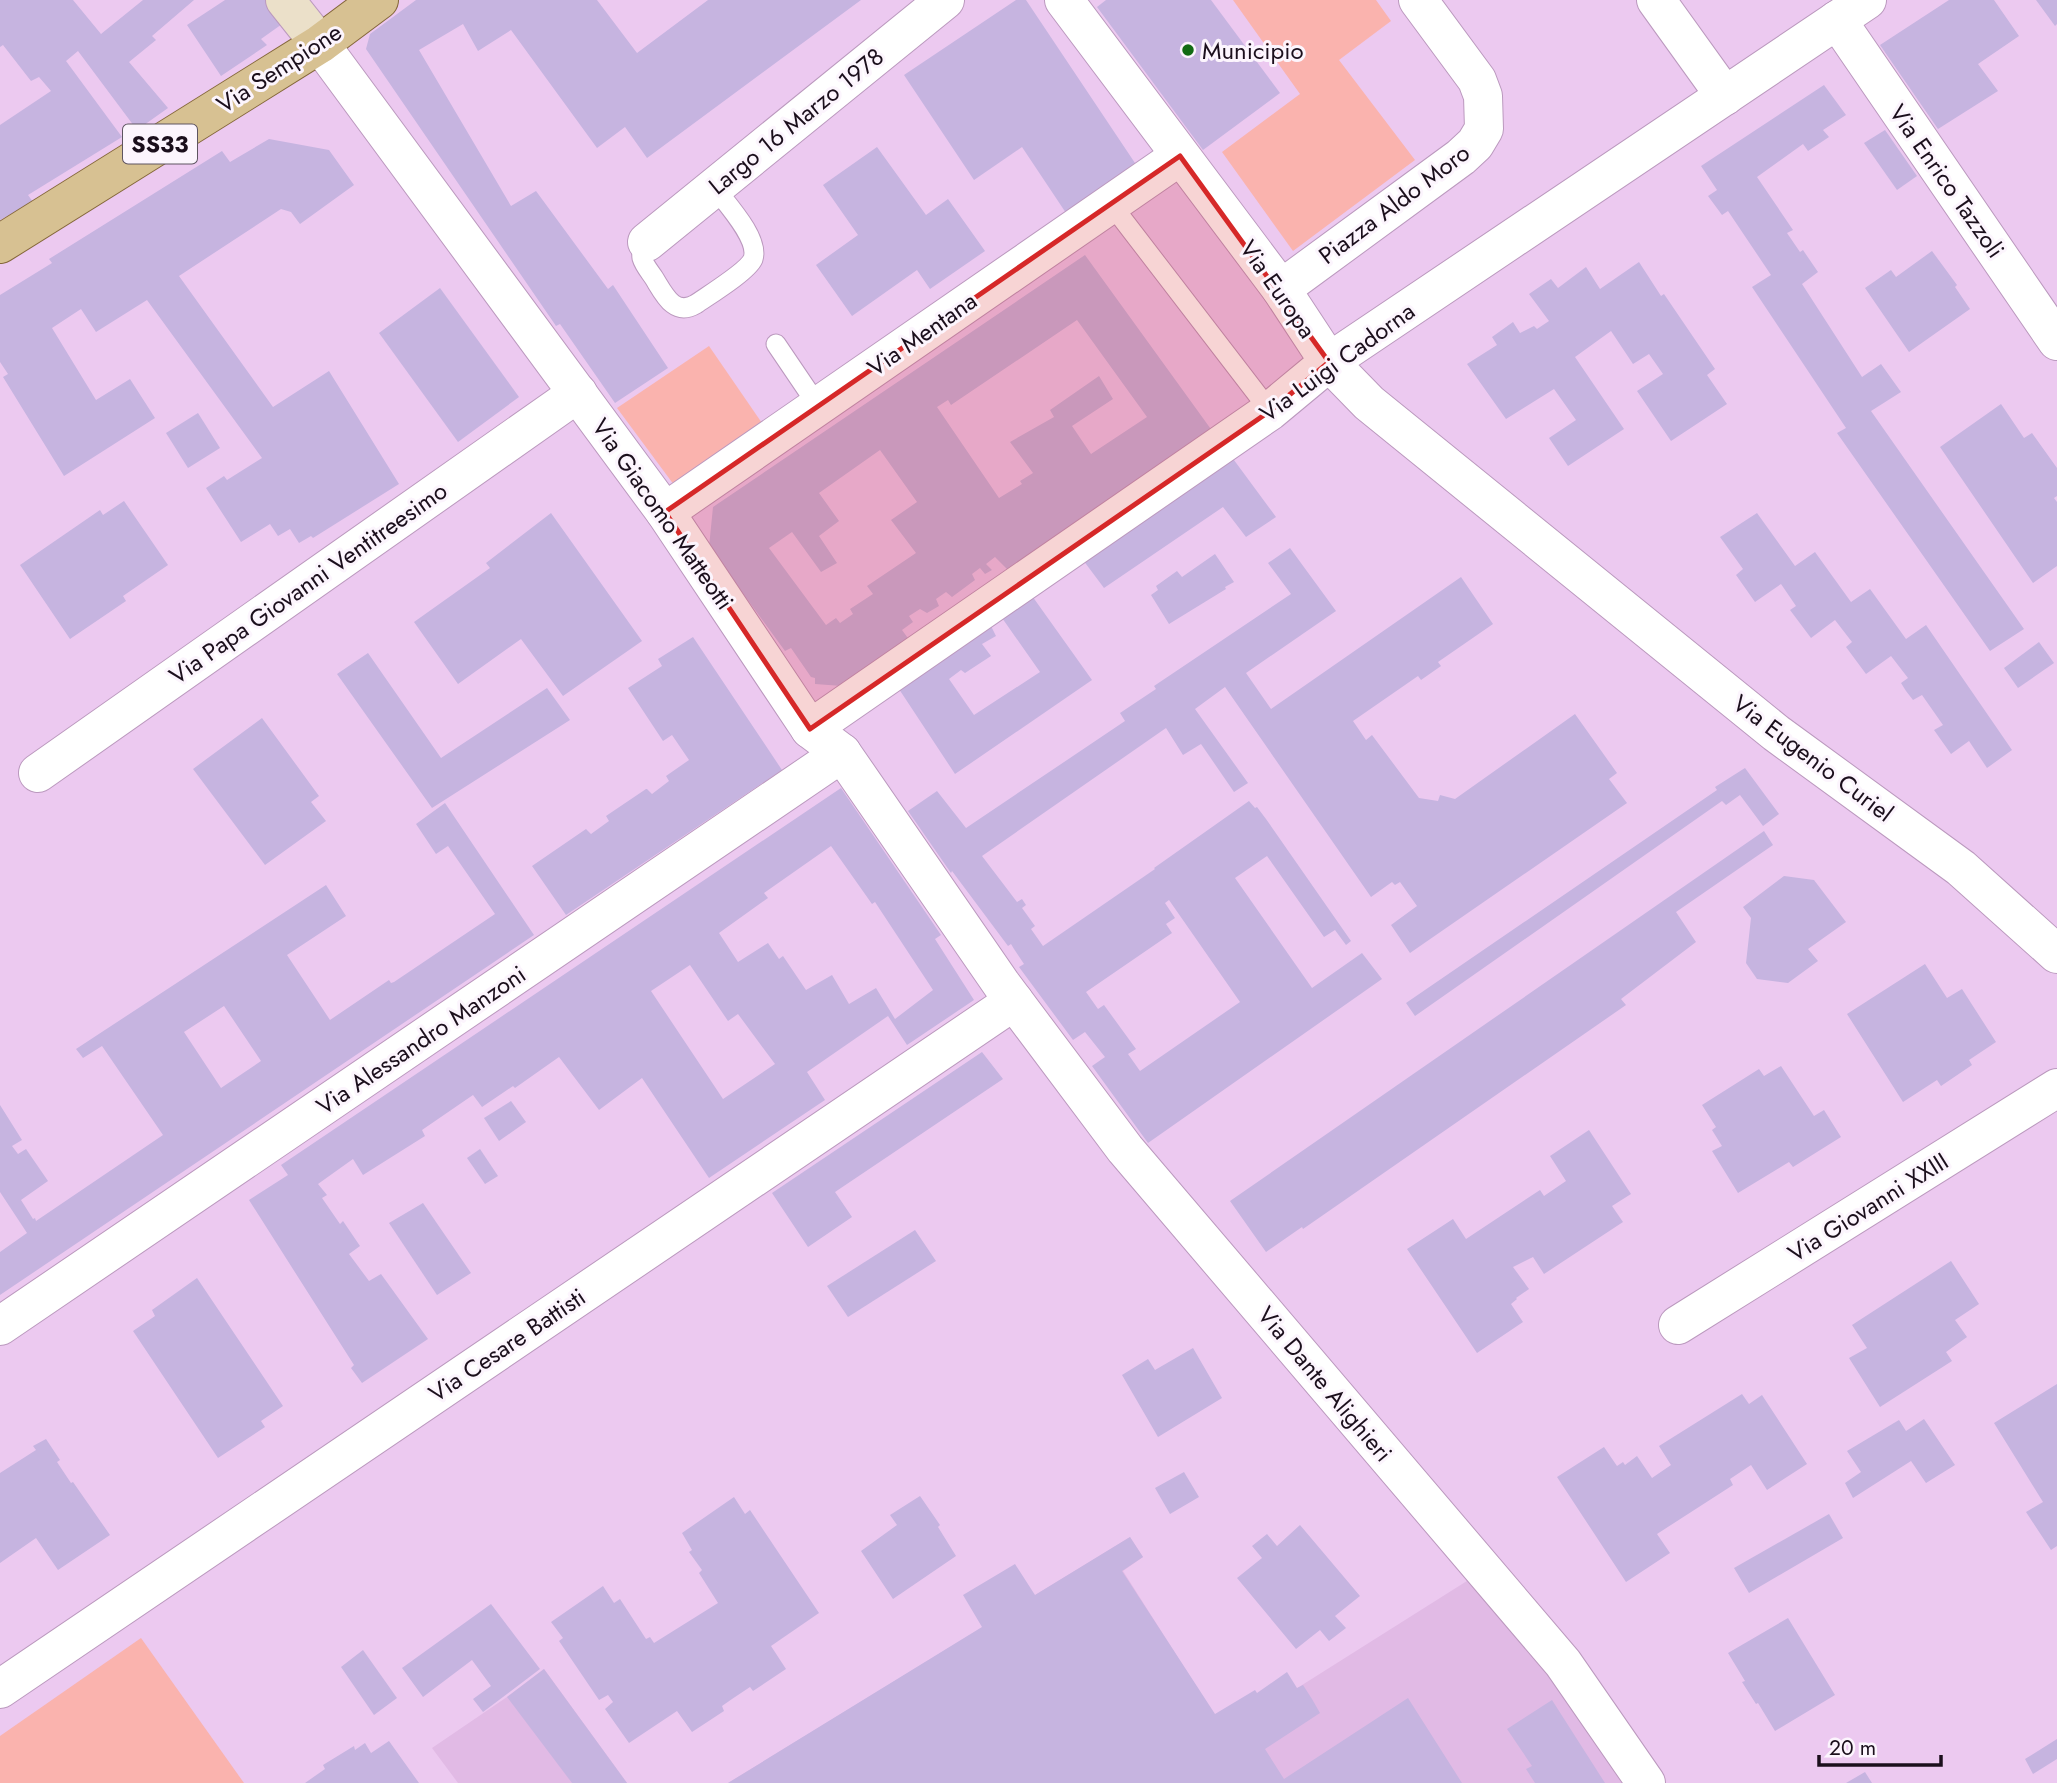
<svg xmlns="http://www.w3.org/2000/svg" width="2057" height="1783" font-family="Jost,sans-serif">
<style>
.built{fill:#e1bae5}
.green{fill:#fab3ae}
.building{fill:#c6b4e0;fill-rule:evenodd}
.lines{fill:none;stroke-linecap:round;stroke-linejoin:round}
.lane-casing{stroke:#bb99be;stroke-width:21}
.street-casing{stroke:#bb99be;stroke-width:40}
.secondary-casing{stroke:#bb99be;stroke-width:40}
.primary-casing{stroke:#84673a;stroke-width:40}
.lane{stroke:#fff;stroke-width:19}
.street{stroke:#fff;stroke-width:38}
.secondary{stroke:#ebe0c9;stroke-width:38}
.primary{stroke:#d7c192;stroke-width:38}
.marked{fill:#d62828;fill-opacity:0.2;stroke:#d62828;stroke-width:5;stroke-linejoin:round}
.poi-dot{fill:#126b14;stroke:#fcf5fd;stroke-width:2.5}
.labels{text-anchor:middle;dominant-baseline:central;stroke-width:6;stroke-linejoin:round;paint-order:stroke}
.shield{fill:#fcf5fd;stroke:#5e5460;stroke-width:2}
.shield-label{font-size:23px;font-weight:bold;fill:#1b0f1c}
.poi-label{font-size:24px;fill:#1b0f1c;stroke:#fcf5fd;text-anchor:start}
.street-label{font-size:24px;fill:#1b0f1c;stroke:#fcf5fd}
</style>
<rect width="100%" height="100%" fill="#ecc9f0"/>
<g class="built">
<polygon points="1130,1537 1143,1557 1123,1571 1226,1733 1478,1574 1635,1783 728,1783"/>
<polygon points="544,1669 627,1783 458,1783 432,1748 507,1697"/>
</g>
<g class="green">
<polygon points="1233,0 1376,0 1391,21 1339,60 1415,160 1293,251 1222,152 1300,94"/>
<polygon points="709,346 766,429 677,489 617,408"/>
<polygon points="141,1638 244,1783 0,1783 0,1736"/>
</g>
<g class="building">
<polygon points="0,0 73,0 101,34 143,0 194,0 152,36 156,40 129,62 168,108 137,130 78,51 66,61 122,137 28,195 33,202 0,220 0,125 51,91 39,77 31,81 3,45 0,47"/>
<polygon points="225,0 277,0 292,17 261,39 267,45 221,76 187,25"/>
<polygon points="416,0 597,0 637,53 708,0 861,0 647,158 625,127 597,148 511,30 478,51 463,24 419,50 511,206 536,191 608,289 613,285 668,368 615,403 560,324 556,326 366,49 370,34"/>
<polygon points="1016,0 1026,0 1141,172 1070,219 1022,147 974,180 904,75"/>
<polygon points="1106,0 1211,0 1280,93 1203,150 1097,7"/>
<polygon points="1949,0 1994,0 2019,36 1978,64 1998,91 1938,129 1880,45"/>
<polygon points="2036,0 2057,0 2057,24 2055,26"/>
<polygon points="1824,85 1846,115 1823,130 1829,137 1808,151 1803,144 1757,177 1793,230 1787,233 1800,252 1803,250 1805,253 1818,272 1802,284 1862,377 1881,364 1901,392 1871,411 2024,629 1990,651 1837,433 1846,428 1752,287 1771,275 1728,211 1722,215 1708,196 1717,190 1701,166"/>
<polygon points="1885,130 1917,176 1897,190 1864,143"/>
<polygon points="269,139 329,150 354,185 300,224 291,212 281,209 179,276 273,407 329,371 399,484 313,538 311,536 299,543 290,529 278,536 270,524 241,542 206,488 224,476 227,480 262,458 147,300 96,332 81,309 52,328 96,400 130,379 155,418 64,476 3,377 8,374 0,362 0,295 52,263 49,259 222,151 230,162"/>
<polygon points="877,147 926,215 948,199 985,251 930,289 917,270 852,316 816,265 858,235 823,185"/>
<polygon points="1932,251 1957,285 1955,287 1970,309 1909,352 1865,288 1891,270 1896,277"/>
<path d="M1085 255 1213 432 1010 572 995 557 986 564 992 570 985 574 980 568 972 574 975 580 952 597 946 592 936 599 939 606 927 613 920 609 909 616 913 622 902 630 910 641 842 686 815 684V678L811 677 791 648 785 651 709 547 713 507ZM1077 320 1147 417 1091 454 1072 426 1113 399 1099 376 1050 410 1054 417 1010 442 1033 473 1020 481 1022 484 999 498 937 407 948 400 951 405ZM880 450 917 502 891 520 916 553 867 586 873 594 850 609 853 614 840 623 836 618 826 625 769 548 792 532 821 572 837 563 819 536 839 521 819 493Z"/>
<polygon points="1639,262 1661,296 1664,294 1715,369 1707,375 1727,404 1671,441 1637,391 1663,374 1649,354 1633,364 1611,331 1575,357 1624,429 1568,466 1549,438 1576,420 1554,389 1506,419 1467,364 1497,345 1492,337 1513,322 1520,333 1534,326 1537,329 1549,321 1529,294 1551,279 1558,288 1586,267 1600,289"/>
<polygon points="440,288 519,397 458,442 379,333"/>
<polygon points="2001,404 2024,438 2032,433 2057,468 2057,496 2054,498 2057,502 2057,566 2033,583 1940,447"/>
<polygon points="198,413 220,448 188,468 166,433"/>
<polygon points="1231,456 1276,517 1246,537 1223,507 1104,588 1083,560"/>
<polygon points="124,501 168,565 123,596 126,601 70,639 20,565 100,510 103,515"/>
<polygon points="551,513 642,641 563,696 521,639 458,684 414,622 490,568 486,563"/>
<polygon points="1757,513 1795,566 1815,552 1851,602 1870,589 1906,639 1926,625 2012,750 1987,768 1969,741 1951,754 1934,730 1943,725 1922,695 1913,700 1906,691 1901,683 1908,678 1891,656 1866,674 1846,647 1852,642 1835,620 1811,638 1790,610 1796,606 1781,584 1755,602 1736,575 1743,569 1720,537"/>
<path d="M1290 548 1336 611 1246 673 1271 709 1461 577 1493 624 1438 662 1441 666 1421 680 1418 676 1353 721 1366 740 1372 735 1419 798 1438 801 1440 795 1455 799 1575 714 1617 773 1609 779 1627 803 1410 953 1391 925 1417 906 1400 882 1395 885 1392 882 1371 897 1225 687 1195 709 1248 783 1234 792 1201 744 1183 755 1166 728 982 856 1017 902 1022 899 1026 905 1022 908 1035 926 1031 929 1043 946 1155 869 1154 868 1249 801 1255 808 1257 807 1266 819 1351 941 1346 945 1335 930 1324 937 1267 856 1235 878 1312 988 1362 953 1382 979 1148 1143 1092 1066 1105 1057 1085 1032 1073 1040 1019 967 1024 964 1014 949 1011 944 1008 946 952 871 951 873 908 811 937 791 966 828 1125 721 1120 713 1156 689 1154 686 1291 594 1268 563ZM1169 900 1240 1002 1140 1071 1128 1054 1136 1049 1104 1005 1098 1009 1086 992 1172 933 1166 924 1175 918 1165 903Z"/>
<polygon points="1215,554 1234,582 1225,587 1226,589 1169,624 1151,595 1158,590 1156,586 1177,571 1182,577"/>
<polygon points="1030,593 1092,680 955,774 895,683 989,622 996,636 982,644 991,656 965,673 961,670 949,679 974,715 1040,672 1000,615"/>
<polygon points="693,637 782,770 566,915 532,866 586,829 591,834 609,821 606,816 646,789 647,789 652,794 669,781 666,776 689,760 672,735 663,741 628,688 662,666 658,659"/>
<polygon points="2039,642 2054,663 2018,688 2004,668"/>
<polygon points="368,653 441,758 547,688 570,720 432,808 337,674"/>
<polygon points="262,718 319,796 311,802 326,821 265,865 193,769"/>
<polygon points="1745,768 1779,814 1763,826 1740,795 1726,805 1722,801 1415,1016 1406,1003 1717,790 1715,787"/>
<path d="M841 788 941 935 935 939 974 1000 907 1045 888 1016 807 1072 825 1100 709 1178 642 1078 599 1110 559 1057 515 1088 513 1086 482 1107 473 1095 422 1130 425 1136 363 1175 353 1159 318 1184 327 1195 322 1198 340 1224 343 1221 360 1246 349 1254 369 1281 381 1274 428 1339 362 1383 351 1368 354 1365 249 1200 288 1175 281 1165ZM831 846 872 904 875 902 933 990 895 1019 876 988 849 1004 832 975 806 990 783 956 779 959 768 943 738 962 719 933 768 898 764 893ZM690 965 728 1021 738 1014 775 1064 723 1099 651 991Z"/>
<path d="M445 803 534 935 0 1295V1252L27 1233 0 1192V1105L22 1140 12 1146 18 1154 26 1149 48 1181 21 1200 33 1219 35 1218 36 1221 163 1135 102 1046 83 1058 76 1049 326 885 346 916 287 955 330 1020 389 980 391 983 394 982 495 914 448 846 436 854 416 824ZM224 1006 261 1061 221 1088 184 1032Z"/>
<polygon points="1764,831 1773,845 1676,912 1696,942 1621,999 1626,1005 1303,1229 1302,1227 1266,1252 1230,1201"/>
<polygon points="1784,876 1814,880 1846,922 1808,949 1818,961 1788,983 1757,979 1746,963 1751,918 1743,907"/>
<polygon points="1925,964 1947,998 1962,989 1996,1042 1969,1060 1972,1065 1941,1086 1937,1080 1903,1102 1847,1014"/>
<polygon points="982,1052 1003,1079 835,1192 852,1217 808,1247 772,1193"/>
<polygon points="1781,1066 1814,1116 1824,1110 1841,1137 1793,1167 1789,1162 1738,1193 1712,1151 1722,1146 1712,1130 1716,1127 1702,1105 1759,1069 1764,1076"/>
<polygon points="511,1101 526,1122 499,1141 484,1118"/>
<polygon points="1589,1130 1631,1194 1612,1206 1623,1222 1544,1274 1533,1257 1513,1267 1529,1289 1516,1298 1517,1299 1511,1304 1523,1322 1477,1353 1407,1249 1453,1219 1466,1239 1540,1190 1544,1196 1566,1181 1550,1156"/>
<polygon points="480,1149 498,1176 485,1184 467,1158"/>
<polygon points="423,1203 471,1273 437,1295 389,1223"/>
<polygon points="915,1230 936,1261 848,1317 827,1286"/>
<polygon points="1951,1261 1979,1304 1955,1320 1967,1337 1946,1352 1952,1361 1880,1407 1849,1358 1867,1348 1852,1325"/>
<polygon points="197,1278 283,1406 261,1421 265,1427 218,1458 133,1331 155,1316 152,1310"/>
<polygon points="1193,1348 1222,1398 1158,1437 1122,1375 1148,1359 1155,1370"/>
<polygon points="2057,1384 2057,1546 2051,1550 2026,1512 2043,1502 1994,1423"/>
<polygon points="1742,1394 1749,1404 1762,1395 1807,1464 1767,1490 1751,1465 1730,1479 1733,1485 1657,1534 1670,1553 1626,1582 1557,1477 1604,1447 1617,1466 1623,1462 1625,1465 1637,1456 1652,1478 1671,1465 1659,1446"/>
<polygon points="1924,1419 1955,1465 1926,1483 1911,1461 1853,1498 1845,1483 1861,1472 1847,1451 1899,1420 1906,1431"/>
<polygon points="46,1439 60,1460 57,1462 71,1483 73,1482 110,1535 58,1570 36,1538 0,1563 0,1473 36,1450 33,1446"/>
<polygon points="1184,1472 1199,1497 1170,1514 1155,1488"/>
<polygon points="920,1496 940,1525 938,1527 956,1556 893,1599 861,1551 897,1525 890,1515"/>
<polygon points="734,1497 745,1514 750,1510 819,1613 771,1646 786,1669 753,1691 750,1687 732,1699 722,1706 724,1711 692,1732 677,1711 629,1743 605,1709 613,1702 608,1695 599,1700 559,1641 563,1638 551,1622 603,1586 614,1603 620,1599 646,1639 650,1637 654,1643 718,1603 699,1573 702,1570 689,1552 692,1550 682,1533"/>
<polygon points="1829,1514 1843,1538 1749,1593 1734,1568"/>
<polygon points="1300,1525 1360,1596 1335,1616 1346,1628 1329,1641 1320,1630 1296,1649 1237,1578 1262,1558 1252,1546 1267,1534 1277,1546"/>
<polygon points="1130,1537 1143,1557 1122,1571 1215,1714 1255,1690 1257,1693 1287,1672 1297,1688 1303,1685 1312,1699 1320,1713 1265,1749 1284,1779 1408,1698 1462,1783 728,1783 982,1627 963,1595 1015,1564 1035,1595"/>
<polygon points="491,1604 540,1669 483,1712 473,1699 491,1686 472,1660 423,1697 402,1668"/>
<polygon points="1788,1618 1835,1695 1775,1731 1758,1703 1756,1704 1742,1682 1745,1681 1728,1653"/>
<polygon points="363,1650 397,1698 374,1715 341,1667"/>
<polygon points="544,1669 627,1783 572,1783 507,1697"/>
<polygon points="1552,1700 1605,1783 1535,1783 1526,1769 1532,1766 1507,1729"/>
<polygon points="2057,1739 2057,1759 2033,1774 2025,1759"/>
<polygon points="389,1741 419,1783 305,1783 325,1769 323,1765 354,1746 355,1750 365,1743 371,1753"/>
<polygon points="1865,1772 1872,1783 1846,1783"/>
</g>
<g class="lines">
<g class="lane-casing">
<g id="lane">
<polyline points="1111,204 1270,411"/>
<path d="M647 242C643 247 641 252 642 258 644 265 650 272 654 278 664 294 674 317 696 304 709 295 748 271 753 259 760 239 726 203 714 187"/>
<polyline points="776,344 818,406"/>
</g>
</g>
<g class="street-casing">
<g id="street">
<polyline points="1064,0 1281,289 1329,362 1369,403 1776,733 1961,868 2057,954"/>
<polyline points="1656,0 1725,96"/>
<polyline points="1837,20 2057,341"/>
<polyline points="320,44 665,512 810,729 842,753 1002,985 1125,1149 1563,1663 1646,1783"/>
<polyline points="647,242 945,0"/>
<polyline points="1281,289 1461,157 1475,144 1484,129 1483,96 1477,80 1418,0"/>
<polyline points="665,512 1180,156"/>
<polyline points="810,729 1270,411 1329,362 1867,0"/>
<polyline points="38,773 578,393"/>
<polyline points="1678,1325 2057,1088"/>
<polyline points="0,1326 842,753"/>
<polyline points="0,1689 1014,1001"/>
</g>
</g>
<g class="secondary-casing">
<polyline id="secondary" points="285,0 320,44"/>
</g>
<g class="primary-casing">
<polyline id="primary" points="0,244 320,44 379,0"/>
</g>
<use href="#lane" class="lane"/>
<use href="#street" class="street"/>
<use href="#secondary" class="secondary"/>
<use href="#primary" class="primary"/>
</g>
<path class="marked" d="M1180 156 1329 362 1270 411 810 729 665 512Z"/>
<circle class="poi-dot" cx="1188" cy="50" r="7"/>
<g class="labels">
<rect class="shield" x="123" y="124.5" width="74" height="39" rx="5"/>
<g class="shield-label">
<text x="160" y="144">SS33</text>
</g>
<g class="poi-label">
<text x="1202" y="50">Municipio</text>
</g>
<g class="street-label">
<text transform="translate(279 68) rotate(-33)">Via Sempione</text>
<text transform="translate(796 121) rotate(-39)">Largo 16 Marzo 1978</text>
<text transform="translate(1947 181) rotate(55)">Via Enrico Tazzoli</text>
<text transform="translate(1394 204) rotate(-37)">Piazza Aldo Moro</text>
<text transform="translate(1278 289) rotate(55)">Via Europa</text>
<text transform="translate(922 334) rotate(-35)">Via Mentana</text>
<text transform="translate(1337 362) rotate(-36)">Via Luigi Cadorna</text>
<text transform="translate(663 514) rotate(55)">Via Giacomo Matteotti</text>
<text transform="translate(308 583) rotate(-35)">Via Papa Giovanni Ventitreesimo</text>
<text transform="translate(1813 758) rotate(37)">Via Eugenio Curiel</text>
<text transform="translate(421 1040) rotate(-34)">Via Alessandro Manzoni</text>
<text transform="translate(1868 1207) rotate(-32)">Via Giovanni XXIII</text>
<text transform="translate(507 1345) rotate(-34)">Via Cesare Battisti</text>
<text transform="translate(1325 1384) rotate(50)">Via Dante Alighieri</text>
</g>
</g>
<path d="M1819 1755v10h122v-10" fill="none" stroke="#1b0f1c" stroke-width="3.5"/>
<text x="1829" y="1755" font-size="21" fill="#1b0f1c" stroke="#fcf5fd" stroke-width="5" paint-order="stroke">20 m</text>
</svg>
